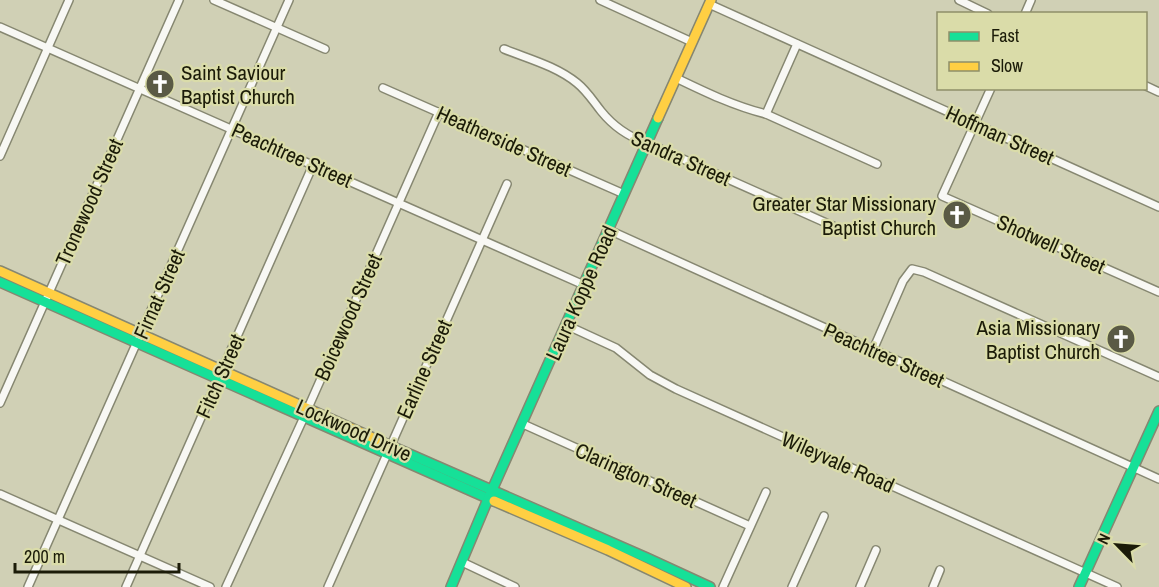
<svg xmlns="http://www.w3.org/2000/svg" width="1159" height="587" font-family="'Archivo Narrow',sans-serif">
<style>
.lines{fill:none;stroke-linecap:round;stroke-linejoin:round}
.street-casing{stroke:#868771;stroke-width:10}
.fast-casing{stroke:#868771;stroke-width:12}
.slow-casing{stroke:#868771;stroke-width:12}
.street{stroke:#f8f8f4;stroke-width:7}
.fast{stroke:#16e098;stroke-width:9}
.slow{stroke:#ffcf43;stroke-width:9}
.labels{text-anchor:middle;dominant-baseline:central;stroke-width:4.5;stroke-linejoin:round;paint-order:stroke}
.poi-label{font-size:21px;fill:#1b1b08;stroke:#dadca9;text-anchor:end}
.street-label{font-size:21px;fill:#1b1b08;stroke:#dadca9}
</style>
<rect width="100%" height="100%" fill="#d0d0b5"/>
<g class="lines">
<g class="street-casing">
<g id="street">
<polyline points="214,0 325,49"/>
<polyline points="600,0 692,42"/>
<polyline points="959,0 988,14"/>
<polyline points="709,4 1159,207"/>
<polyline points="1025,14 1031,0"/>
<polyline points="0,27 584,285"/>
<path d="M504 49C529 59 556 66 577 83 587 91 593 101 601 111 613 126 629 137 647 143L842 230"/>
<path d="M676 78C705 92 734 106 766 114L877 164"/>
<polyline points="1146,86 1159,92"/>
<polyline points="383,88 624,194"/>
<polyline points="991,88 942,196 1159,292"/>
<polyline points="766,114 797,44"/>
<polyline points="0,156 69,0"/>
<polyline points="609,230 1159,479"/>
<polyline points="566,325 616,348 650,375 676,389 1117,587"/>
<polyline points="873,350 903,281 912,269 924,272 1159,377"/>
<polyline points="0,403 179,0"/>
<polyline points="523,424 750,526"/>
<polyline points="0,494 210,587"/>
<polyline points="462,562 515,587"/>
<polyline points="28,587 289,0"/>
<polyline points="126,587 313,165"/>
<polyline points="226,587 304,417 439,112"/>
<polyline points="328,587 507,184"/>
<polyline points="723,587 766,492"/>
<polyline points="792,587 824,516"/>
<polyline points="860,587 876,550"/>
<polyline points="933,587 940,570"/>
</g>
</g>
<g class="fast-casing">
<g id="fast">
<polyline points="0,282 494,501"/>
<polyline points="391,446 647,558 710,587"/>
<polyline points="451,587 488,499 658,118"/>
<polyline points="1079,587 1159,411"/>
</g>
</g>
<g class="slow-casing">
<g id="slow">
<polyline points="658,118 711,0"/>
<polyline points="0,271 391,446"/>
<polyline points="494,501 608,550 686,587"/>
</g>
</g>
<use href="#street" class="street"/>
<use href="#fast" class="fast"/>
<use href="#slow" class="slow"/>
</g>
<defs>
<g id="church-disc" transform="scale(1.5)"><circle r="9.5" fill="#5a5a45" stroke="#dadca9"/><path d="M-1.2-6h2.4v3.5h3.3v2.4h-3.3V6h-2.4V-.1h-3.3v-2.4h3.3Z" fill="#fff"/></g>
</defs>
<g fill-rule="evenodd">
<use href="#church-disc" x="160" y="84"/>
<use href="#church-disc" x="957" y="215"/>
<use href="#church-disc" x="1121" y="339"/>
</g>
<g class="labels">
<g class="poi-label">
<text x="181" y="72" text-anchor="start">Saint Saviour<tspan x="181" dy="24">Baptist Church</tspan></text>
<text x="936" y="203">Greater Star Missionary<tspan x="936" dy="24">Baptist Church</tspan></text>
<text x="1100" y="327">Asia Missionary<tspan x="1100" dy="24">Baptist Church</tspan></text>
</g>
<g class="street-label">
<text transform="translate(1000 135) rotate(24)">Hoffman Street</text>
<text transform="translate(504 141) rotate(24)">Heatherside Street</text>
<text transform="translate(292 155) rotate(24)">Peachtree Street</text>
<text transform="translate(681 158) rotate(24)">Sandra Street</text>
<text transform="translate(89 202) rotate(-66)">Tronewood Street</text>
<text transform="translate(1051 244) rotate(24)">Shotwell Street</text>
<text transform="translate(581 293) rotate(-66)">Laura Koppe Road</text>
<text transform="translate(159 294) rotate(-66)">Firnat Street</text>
<text transform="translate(348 317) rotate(-66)">Boicewood Street</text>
<text transform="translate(884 355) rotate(24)">Peachtree Street</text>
<text transform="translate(424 369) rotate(-66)">Earline Street</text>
<text transform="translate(220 376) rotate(-66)">Fitch Street</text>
<text transform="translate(354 430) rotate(24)">Lockwood Drive</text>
<text transform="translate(838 462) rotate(24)">Wileyvale Road</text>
<text transform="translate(636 475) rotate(24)">Clarington Street</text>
</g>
</g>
<rect x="937" y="12" width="210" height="78" fill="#dadca9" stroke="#8e8f69" stroke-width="1.5"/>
<rect x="949" y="32" width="30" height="9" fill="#16e098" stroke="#8e8f69" stroke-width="1.5"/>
<text x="991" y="42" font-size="18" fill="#1b1b08">Fast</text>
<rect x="949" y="62" width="30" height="9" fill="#ffcf43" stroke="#8e8f69" stroke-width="1.5"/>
<text x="991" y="72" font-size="18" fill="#1b1b08">Slow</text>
<g transform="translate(1117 545) rotate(295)" stroke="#dadca9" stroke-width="4.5" paint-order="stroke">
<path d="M0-4.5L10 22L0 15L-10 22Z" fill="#1b1b08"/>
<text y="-9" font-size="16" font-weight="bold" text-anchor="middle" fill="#1b1b08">N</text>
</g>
<path d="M15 563v9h164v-9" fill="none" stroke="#1b1b08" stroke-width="3"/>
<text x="24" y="563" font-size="18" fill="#1b1b08" stroke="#dadca9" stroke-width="4.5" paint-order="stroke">200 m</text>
</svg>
